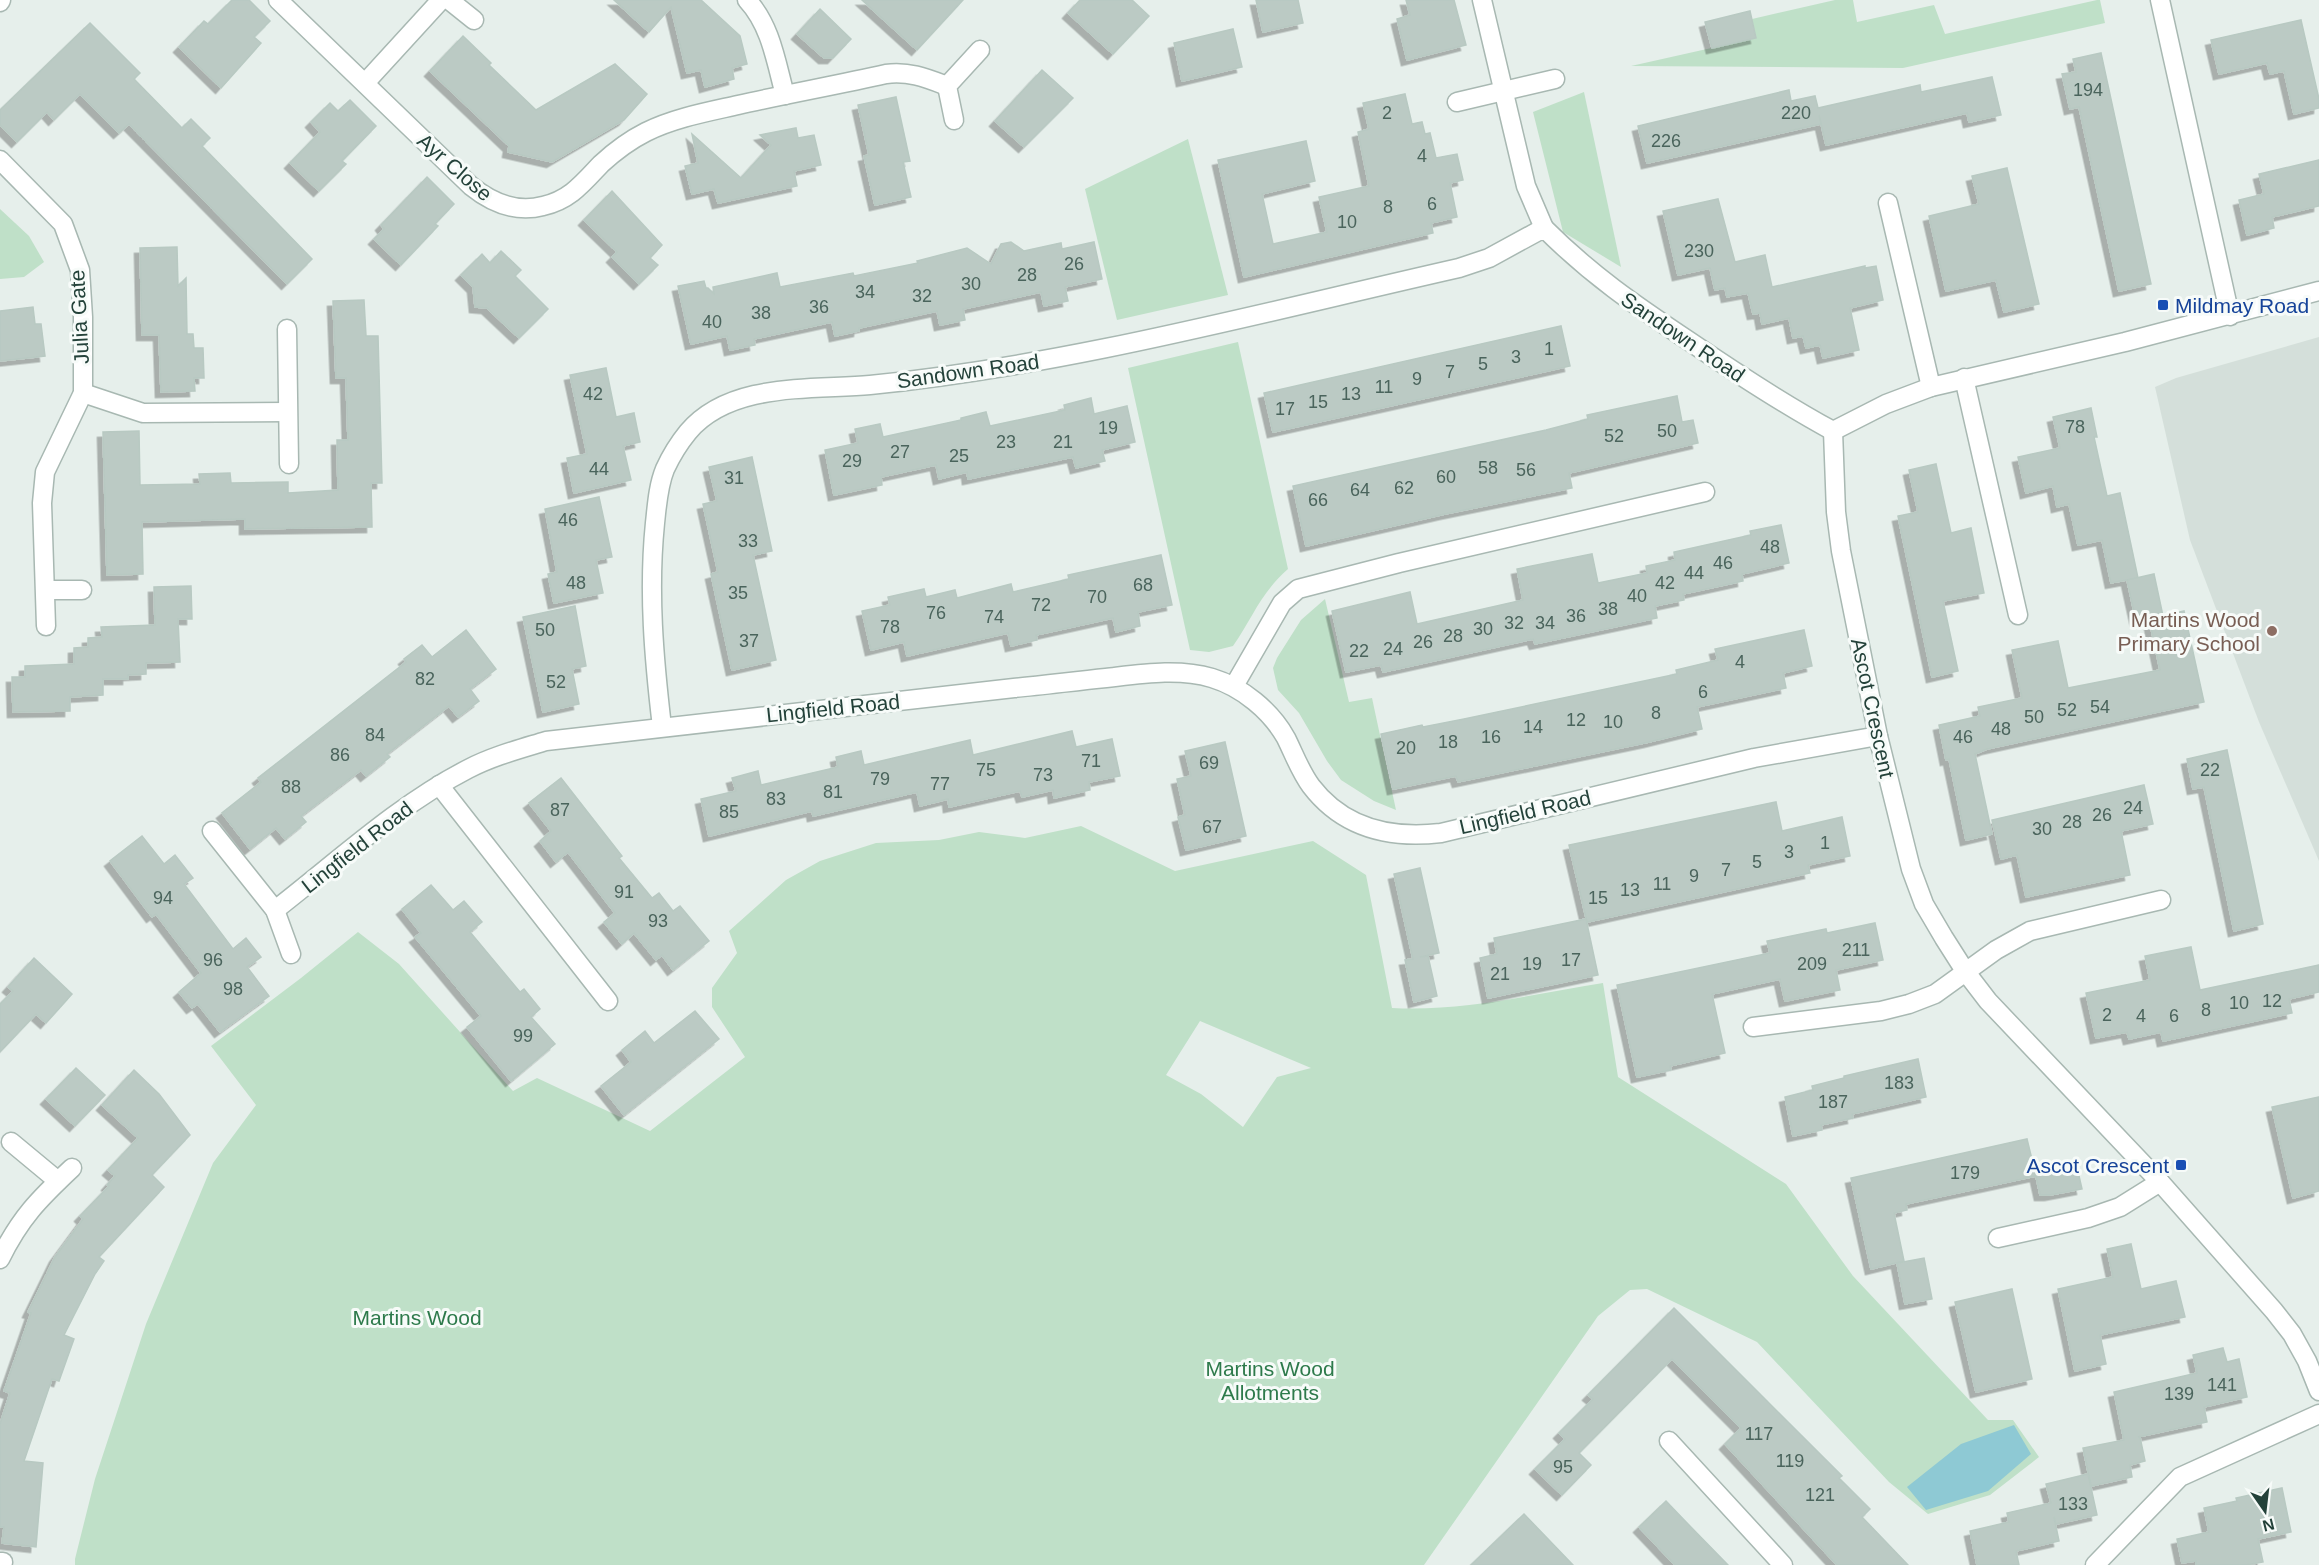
<svg xmlns="http://www.w3.org/2000/svg" width="2319" height="1565" font-family="Arial,sans-serif">
<style>
.built{fill:#d4dfda}
.green{fill:#bfe0c8;fill-rule:evenodd}
.water{fill:#8ec9d4}
.building{fill:#bbcac4;stroke:#b8c9c2;stroke-width:1.5;filter:url(#shadow)}
.lines{fill:none;stroke-linecap:round;stroke-linejoin:round}
.street-casing{stroke:#a8b8b2;stroke-width:21}
.street{stroke:#fff;stroke-width:18}
.transit-dot{fill:#1a4fb4;stroke:#f7fbf9;stroke-width:2}
.education-dot{fill:#8d6e63;stroke:#f7fbf9;stroke-width:2}
.labels{text-anchor:middle;dominant-baseline:central;stroke-width:6;stroke-linejoin:round;paint-order:stroke}
.number-label{font-size:18px;fill:#4a645c}
.street-label{font-size:21px;fill:#24423a;stroke:#f7fbf9}
.transit-label{font-size:21px;fill:#164399;stroke:#f7fbf9;text-anchor:start}
.education-label{font-size:21px;fill:#785e54;stroke:#f7fbf9;text-anchor:end}
.park-label{font-size:21px;fill:#2d7a4b;stroke:#f7fbf9}
</style>
<defs>
<filter id="shadow"><feDropShadow dx="-5.5" dy="5.5" stdDeviation="0" flood-color="#0004"/></filter>
</defs>
<rect width="100%" height="100%" fill="#e6efeb"/>
<polygon class="built" points="2319,337 2319,861 2259,722 2190,540 2155,387 2176,378"/>
<g class="green">
<polygon points="1835,0 1853,0 1857,22 1934,5 1945,34 2097,0 2100,0 2105,23 1903,68 1631,66 1756,38 1752,19"/>
<polygon points="1584,92 1621,267 1563,232 1533,112"/>
<polygon points="1188,139 1228,295 1117,320 1085,189"/>
<polygon points="0,209 29,236 44,262 24,277 0,279"/>
<path d="M1238 342 1288 569C1259 595 1254 616 1233 646L1209 652 1190 650 1128 368Z"/>
<polygon points="1325,599 1349,702 1372,698 1396,810 1374,801 1341,780 1327,761 1299,713 1278,690 1273,668 1277,658 1301,620"/>
<path d="M1081 826 1175 871 1313 841 1366 875 1392 1008C1462 1012 1534 994 1603 983L1618 1077 1786 1184 1853 1276 1988 1420H2013L2039 1457 1990 1495 1928 1514 1889 1482 1757 1342 1647 1289 1630 1290 1598 1316 1424 1565H75V1559L95 1479 146 1324 213 1163 256 1105 211 1046 301 978 358 932 399 964 513 1091 537 1078 650 1131 745 1057 712 1007V988L737 953 729 931 786 880 820 861 876 843 939 840 979 832 1025 838ZM1200 1021 1311 1068 1277 1077 1243 1127 1201 1094 1166 1075Z"/>
</g>
<polygon class="water" points="2014,1425 2031,1454 1988,1491 1926,1510 1907,1487 1961,1444"/>
<g class="building">
<polygon points="232,0 249,0 270,21 254,37 261,43 221,88 179,47 204,21 208,24"/>
<polygon points="614,0 701,0 740,36 747,64 732,68 734,79 705,87 701,70 687,73 671,7 649,32"/>
<polygon points="862,0 963,0 917,50"/>
<polygon points="1080,0 1132,0 1149,16 1113,54 1068,13"/>
<polygon points="1256,0 1298,0 1303,23 1263,32"/>
<polygon points="1406,0 1454,0 1466,45 1407,60 1397,19 1410,15"/>
<polygon points="820,9 851,39 833,58 824,58 797,34"/>
<polygon points="1750,11 1756,38 1712,48 1705,22"/>
<polygon points="2301,20 2319,99 2319,108 2294,114 2284,71 2270,74 2267,63 2219,74 2211,40"/>
<polygon points="90,23 140,73 134,79 182,128 191,119 210,138 202,146 312,259 287,284 129,124 119,133 80,94 54,120 47,112 17,142 0,125 0,110"/>
<polygon points="1233,29 1242,67 1182,81 1174,43"/>
<polygon points="463,36 491,63 489,65 536,110 615,64 647,94 624,120 552,162 508,152 509,146 430,71"/>
<polygon points="2101,53 2151,284 2119,291 2079,107 2070,109 2062,74 2076,72 2073,59"/>
<polygon points="1042,70 1073,98 1024,147 995,121"/>
<polygon points="1992,77 2001,115 1969,122 1967,113 1826,145 1819,115 1821,124 1647,163 1638,126 1789,90 1791,101 1815,96 1818,108 1920,85 1921,92"/>
<polygon points="1405,94 1412,124 1422,122 1425,134 1430,133 1436,158 1457,154 1463,180 1450,183 1457,217 1431,223 1433,233 1244,277 1218,160 1306,141 1315,181 1262,194 1273,244 1327,232 1319,197 1369,186 1358,132 1369,129 1363,103"/>
<polygon points="896,97 910,161 903,162 911,197 875,205 864,156 869,155 858,105"/>
<polygon points="350,100 376,126 342,161 346,164 319,191 290,163 320,132 311,122 330,103 338,111"/>
<polygon points="796,128 798,138 814,135 821,165 794,171 797,186 718,203 714,189 692,194 685,166 698,163 692,134 741,178 771,145 760,135"/>
<polygon points="2319,160 2319,206 2272,217 2274,228 2247,235 2239,200 2264,194 2259,174"/>
<polygon points="2007,168 2039,304 2004,312 1996,280 1946,291 1929,216 1979,204 1972,176"/>
<polygon points="427,177 454,204 435,224 438,226 401,265 374,239 384,229 381,225"/>
<polygon points="612,191 662,245 650,258 658,265 639,284 612,257 617,252 584,220"/>
<polygon points="1718,199 1735,262 1765,255 1772,287 1865,266 1865,268 1876,266 1883,300 1850,308 1859,350 1823,358 1820,345 1806,348 1803,336 1793,338 1789,318 1762,324 1760,313 1753,314 1748,293 1727,297 1725,288 1715,290 1710,268 1678,275 1663,211"/>
<polygon points="1011,242 1024,251 1061,243 1062,249 1094,242 1102,279 1065,287 1068,301 1044,306 1041,292 963,309 965,320 940,325 937,311 859,328 859,331 835,336 832,322 754,339 755,345 730,350 727,336 691,344 678,286 704,281 706,288 708,288 714,294 713,287 777,273 780,287 853,273 854,276 918,263 917,261 967,248 991,264 1001,244"/>
<polygon points="177,247 178,286 186,278 187,334 193,334 194,348 203,348 204,378 194,378 195,391 161,392 159,335 142,335 140,248"/>
<polygon points="501,251 521,270 515,276 548,309 519,338 487,308 475,307 473,287 461,275 482,254 490,263"/>
<polygon points="364,300 366,336 378,336 382,483 371,483 372,527 245,529 245,519 142,522 143,574 107,575 103,432 139,431 140,485 200,484 199,474 230,473 231,483 288,482 288,493 338,490 337,440 348,440 346,378 336,378 333,301"/>
<polygon points="33,307 35,324 41,324 45,356 0,361 0,311"/>
<polygon points="1561,326 1570,366 1273,432 1264,393"/>
<polygon points="606,368 616,417 634,413 637,428 640,442 623,446 631,480 574,493 567,458 587,454 570,375"/>
<polygon points="1677,396 1682,422 1693,420 1698,443 1569,473 1572,488 1445,514 1306,546 1293,486 1546,430 1588,419 1587,415"/>
<polygon points="1091,398 1094,414 1127,406 1135,442 1102,450 1105,461 1076,468 1073,457 968,479 967,472 939,479 936,465 881,477 882,485 834,495 825,450 858,443 855,429 880,424 883,437 961,420 961,418 986,412 990,426 1065,410 1064,405"/>
<polygon points="2091,408 2097,437 2094,437 2107,496 2120,493 2138,578 2111,583 2102,540 2078,545 2069,504 2057,507 2053,486 2026,493 2018,457 2060,448 2053,417"/>
<polygon points="752,457 772,551 753,555 776,660 732,670 711,574 718,572 703,504 717,501 709,467"/>
<polygon points="1936,464 1951,533 1971,528 1984,593 1943,601 1958,671 1932,677 1898,516 1918,512 1909,470"/>
<polygon points="599,497 612,557 596,560 603,593 554,603 548,574 557,572 545,509"/>
<polygon points="1781,525 1789,563 1742,574 1743,581 1683,594 1684,600 1655,606 1657,618 1535,644 1533,639 1383,672 1381,665 1346,672 1332,611 1410,592 1417,624 1523,600 1517,569 1592,554 1598,583 1647,573 1646,566 1675,560 1674,552 1751,535 1750,531"/>
<polygon points="1161,555 1172,605 1138,612 1140,626 1116,632 1113,618 1036,635 1037,640 1011,646 1008,633 907,656 904,642 871,650 862,611 890,605 888,597 924,589 926,597 955,590 957,598 1011,584 1013,592 1069,579 1068,575"/>
<polygon points="2154,574 2163,616 2184,611 2204,702 1987,749 1975,754 1992,834 1966,840 1949,759 1946,760 1939,725 1980,716 1978,707 2022,698 2012,650 2058,641 2068,688 2160,670 2149,619 2161,616 2136,621 2127,580"/>
<polygon points="191,586 192,619 178,619 180,662 146,663 146,674 128,675 128,679 103,679 103,695 70,697 70,711 13,712 12,677 25,677 25,666 74,664 74,648 88,647 88,638 102,637 101,627 155,625 154,587"/>
<polygon points="575,606 586,666 572,669 579,704 543,712 523,617"/>
<polygon points="466,630 496,669 470,689 479,701 458,717 449,706 387,754 390,757 366,776 361,770 301,816 306,822 285,839 276,828 250,849 222,813 261,782 258,778 406,662 404,659 422,645 432,657"/>
<polygon points="1804,630 1812,666 1783,673 1786,688 1697,707 1702,729 1649,742 1458,782 1456,776 1393,789 1381,734 1422,725 1423,727 1464,719 1677,674 1676,670 1718,660 1715,649"/>
<polygon points="1072,731 1076,747 1112,739 1120,776 1089,782 1090,790 1054,798 1053,790 1022,797 1020,791 949,807 948,799 920,806 917,792 813,816 812,811 709,836 701,799 736,791 732,778 758,771 761,785 838,767 836,757 861,751 864,765 970,740 973,755"/>
<polygon points="1225,742 1246,836 1186,850 1178,817 1185,815 1177,779 1191,776 1185,751"/>
<polygon points="2227,750 2263,924 2234,931 2204,787 2193,789 2187,759"/>
<polygon points="561,778 622,856 619,858 652,898 659,893 673,911 680,906 709,941 673,970 662,955 656,960 634,933 622,944 604,922 615,913 568,852 556,862 540,841 551,831 529,803"/>
<polygon points="2144,785 2153,824 2121,831 2130,875 2026,897 2017,855 2001,859 1992,820"/>
<polygon points="1776,802 1782,831 1842,817 1850,856 1808,865 1810,873 1587,922 1569,845"/>
<polygon points="142,836 164,864 175,855 193,878 184,884 233,949 246,938 261,957 247,967 269,996 220,1032 198,1004 192,1008 179,992 201,973 156,914 152,917 110,861"/>
<polygon points="1420,868 1439,953 1420,957 1428,956 1437,996 1414,1002 1405,960 1413,959 1394,874"/>
<polygon points="431,885 453,910 464,901 482,922 470,932 520,992 524,989 540,1009 531,1017 555,1044 511,1081 467,1027 481,1016 415,937 421,933 402,909"/>
<polygon points="1586,919 1598,975 1488,998 1480,958 1497,954 1494,938"/>
<polygon points="1875,923 1883,960 1836,970 1840,990 1785,1001 1780,979 1712,994 1725,1053 1670,1066 1671,1070 1637,1077 1617,985 1770,953 1767,941 1826,929 1827,933"/>
<polygon points="2191,947 2200,990 2319,965 2319,992 2289,999 2292,1013 2163,1041 2161,1032 2129,1039 2127,1032 2096,1038 2086,993 2150,980 2145,956"/>
<polygon points="34,958 72,994 46,1023 36,1014 0,1052 0,1004 13,991 8,987"/>
<polygon points="695,1011 719,1039 624,1115 601,1086 631,1062 622,1050 645,1031 654,1043"/>
<polygon points="1918,1059 1926,1097 1852,1114 1853,1118 1821,1125 1822,1130 1793,1136 1785,1097 1813,1090 1812,1086 1844,1078 1844,1076"/>
<polygon points="76,1068 105,1095 75,1126 46,1099"/>
<polygon points="134,1070 159,1094 190,1135 152,1175 164,1187 99,1257 104,1261 95,1274 64,1335 74,1339 59,1381 52,1379 24,1461 43,1463 36,1547 2,1543 4,1527 0,1527 0,1424 10,1393 4,1391 31,1313 28,1312 55,1257 83,1219 80,1216 109,1186 107,1185 115,1176 108,1170 138,1138 102,1105"/>
<polygon points="2319,1097 2319,1191 2293,1198 2272,1107"/>
<polygon points="2027,1139 2036,1176 1906,1204 1907,1210 1894,1213 1904,1261 1871,1269 1851,1178"/>
<polygon points="2076,1163 2082,1189 2050,1195 2040,1195 2035,1172"/>
<polygon points="2131,1244 2141,1289 2176,1281 2185,1317 2100,1335 2106,1364 2075,1371 2058,1289 2113,1277 2107,1249"/>
<polygon points="1924,1258 1932,1299 1905,1304 1897,1263"/>
<polygon points="2012,1289 2032,1379 1976,1392 1955,1302"/>
<polygon points="1674,1308 1842,1476 1839,1478 1870,1509 1862,1517 1908,1565 1837,1565 1725,1444 1741,1428 1672,1359 1579,1453 1591,1465 1562,1495 1535,1469 1565,1439 1559,1433 1593,1399 1588,1395"/>
<polygon points="2223,1348 2227,1362 2239,1359 2247,1397 2204,1407 2207,1422 2138,1437 2140,1437 2145,1461 2130,1465 2132,1477 2091,1486 2083,1448 2124,1440 2114,1392 2197,1373 2193,1355"/>
<polygon points="2088,1474 2097,1515 2056,1524 2054,1517 2059,1541 2016,1551 2019,1565 1977,1565 1970,1531 2009,1522 2007,1513 2051,1503 2046,1484"/>
<polygon points="2282,1488 2291,1532 2258,1539 2263,1562 2246,1565 2196,1565 2196,1561 2182,1563 2177,1539 2209,1532 2204,1508 2237,1501 2236,1498"/>
<polygon points="1666,1501 1688,1524 1728,1565 1675,1565 1639,1527"/>
<polygon points="1524,1514 1573,1565 1471,1565"/>
</g>
<g class="lines">
<g class="street-casing">
<g id="street">
<path d="M278 0 471 186C492 203 516 213 543 206 570 200 583 183 601 164 614 152 630 140 646 132 674 118 707 112 738 105 787 94 837 85 886 74 909 71 926 78 947 86"/>
<polyline points="449,0 474,20"/>
<path d="M747 0C771 26 776 62 785 95"/>
<polyline points="1482,0 1526,186 1544,228"/>
<polyline points="2160,0 2230,316"/>
<polyline points="0,2 1,0"/>
<polyline points="365,83 441,0"/>
<polyline points="1457,102 1555,79"/>
<polyline points="954,120 947,86 980,50"/>
<polyline points="0,160 63,224 80,270 83,317 83,393 45,472 42,503 46,626"/>
<polyline points="1888,203 1931,387"/>
<polyline points="287,329 289,464"/>
<polyline points="1964,378 2018,615"/>
<polyline points="83,393 143,413 287,412"/>
<polyline points="1833,431 1836,512 1841,551 1878,736 1911,869 1924,904 1944,938 1965,971 1988,1001 2160,1182 2274,1311 2292,1334 2307,1361 2319,1391"/>
<polyline points="1833,431 1886,404 1931,387 2125,342 2319,291"/>
<polyline points="46,590 82,590"/>
<polyline points="1234,686 1282,603 1298,589 1399,563 1705,492"/>
<path d="M662 727C654 659 648 592 655 523 657 505 658 486 665 469 671 456 679 443 688 432 730 382 811 390 870 385 1069 365 1264 312 1459 268L1489 258 1544 228C1591 275 1635 305 1689 341 1736 373 1783 404 1833 431"/>
<polyline points="439,785 608,1001"/>
<polyline points="212,831 275,910 291,954"/>
<path d="M275 910C337 862 398 805 468 769 493 756 520 749 546 741 702 722 858 705 1014 688 1045 685 1076 681 1106 678 1141 674 1178 668 1212 678 1242 687 1271 711 1286 738 1294 754 1300 771 1311 786 1343 828 1390 839 1441 833L1754 758 1878 736"/>
<polyline points="1753,1027 1881,1011 1909,1004 1935,994 1996,950 2030,931 2161,900"/>
<polyline points="11,1142 58,1181"/>
<polyline points="1998,1238 2088,1218 2120,1207 2160,1182"/>
<path d="M0 1259C20 1218 39 1199 72 1168"/>
<polyline points="1669,1441 1783,1565"/>
<polyline points="0,1562 3,1562"/>
<polyline points="2095,1565 2180,1477 2319,1414"/>
</g>
</g>
<use href="#street" class="street"/>
</g>
<g class="transit-dot">
<rect x="2157" y="299" width="12" height="12" rx="3"/>
<rect x="2175" y="1159" width="12" height="12" rx="3"/>
</g>
<circle class="education-dot" cx="2272" cy="631" r="6"/>
<g class="labels">
<g class="number-label">
<text x="2088" y="90">194</text>
<text x="1387" y="113">2</text>
<text x="1796" y="113">220</text>
<text x="1666" y="141">226</text>
<text x="1422" y="156">4</text>
<text x="1432" y="204">6</text>
<text x="1388" y="207">8</text>
<text x="1347" y="222">10</text>
<text x="1699" y="251">230</text>
<text x="1074" y="264">26</text>
<text x="1027" y="275">28</text>
<text x="971" y="284">30</text>
<text x="865" y="292">34</text>
<text x="922" y="296">32</text>
<text x="819" y="307">36</text>
<text x="761" y="313">38</text>
<text x="712" y="322">40</text>
<text x="1549" y="349">1</text>
<text x="1516" y="357">3</text>
<text x="1483" y="364">5</text>
<text x="1450" y="372">7</text>
<text x="1417" y="379">9</text>
<text x="1384" y="387">11</text>
<text x="593" y="394">42</text>
<text x="1351" y="394">13</text>
<text x="1318" y="402">15</text>
<text x="1285" y="409">17</text>
<text x="2075" y="427">78</text>
<text x="1108" y="428">19</text>
<text x="1667" y="431">50</text>
<text x="1614" y="436">52</text>
<text x="1006" y="442">23</text>
<text x="1063" y="442">21</text>
<text x="900" y="452">27</text>
<text x="959" y="456">25</text>
<text x="852" y="461">29</text>
<text x="1488" y="468">58</text>
<text x="599" y="469">44</text>
<text x="1526" y="470">56</text>
<text x="1446" y="477">60</text>
<text x="734" y="478">31</text>
<text x="1404" y="488">62</text>
<text x="1360" y="490">64</text>
<text x="1318" y="500">66</text>
<text x="568" y="520">46</text>
<text x="748" y="541">33</text>
<text x="1770" y="547">48</text>
<text x="1723" y="563">46</text>
<text x="1694" y="573">44</text>
<text x="576" y="583">48</text>
<text x="1665" y="583">42</text>
<text x="1143" y="585">68</text>
<text x="738" y="593">35</text>
<text x="1637" y="596">40</text>
<text x="1097" y="597">70</text>
<text x="1041" y="605">72</text>
<text x="1608" y="609">38</text>
<text x="936" y="613">76</text>
<text x="1576" y="616">36</text>
<text x="994" y="617">74</text>
<text x="1514" y="623">32</text>
<text x="1545" y="623">34</text>
<text x="890" y="627">78</text>
<text x="1483" y="629">30</text>
<text x="545" y="630">50</text>
<text x="1453" y="636">28</text>
<text x="749" y="641">37</text>
<text x="1423" y="642">26</text>
<text x="1393" y="649">24</text>
<text x="1359" y="651">22</text>
<text x="1740" y="662">4</text>
<text x="425" y="679">82</text>
<text x="556" y="682">52</text>
<text x="1703" y="692">6</text>
<text x="2100" y="707">54</text>
<text x="2067" y="710">52</text>
<text x="1656" y="713">8</text>
<text x="2034" y="717">50</text>
<text x="1576" y="720">12</text>
<text x="1613" y="722">10</text>
<text x="1533" y="727">14</text>
<text x="2001" y="729">48</text>
<text x="375" y="735">84</text>
<text x="1491" y="737">16</text>
<text x="1963" y="737">46</text>
<text x="1448" y="742">18</text>
<text x="1406" y="748">20</text>
<text x="340" y="755">86</text>
<text x="1091" y="761">71</text>
<text x="1209" y="763">69</text>
<text x="986" y="770">75</text>
<text x="2210" y="770">22</text>
<text x="1043" y="775">73</text>
<text x="880" y="779">79</text>
<text x="940" y="784">77</text>
<text x="291" y="787">88</text>
<text x="833" y="792">81</text>
<text x="776" y="799">83</text>
<text x="2133" y="808">24</text>
<text x="560" y="810">87</text>
<text x="729" y="812">85</text>
<text x="2102" y="815">26</text>
<text x="2072" y="822">28</text>
<text x="1212" y="827">67</text>
<text x="2042" y="829">30</text>
<text x="1825" y="843">1</text>
<text x="1789" y="852">3</text>
<text x="1757" y="862">5</text>
<text x="1726" y="870">7</text>
<text x="1694" y="876">9</text>
<text x="1662" y="884">11</text>
<text x="1630" y="890">13</text>
<text x="624" y="892">91</text>
<text x="163" y="898">94</text>
<text x="1598" y="898">15</text>
<text x="658" y="921">93</text>
<text x="1856" y="950">211</text>
<text x="213" y="960">96</text>
<text x="1571" y="960">17</text>
<text x="1532" y="964">19</text>
<text x="1812" y="964">209</text>
<text x="1500" y="974">21</text>
<text x="233" y="989">98</text>
<text x="2272" y="1001">12</text>
<text x="2239" y="1003">10</text>
<text x="2206" y="1010">8</text>
<text x="2107" y="1015">2</text>
<text x="2141" y="1016">4</text>
<text x="2174" y="1016">6</text>
<text x="523" y="1036">99</text>
<text x="1899" y="1083">183</text>
<text x="1833" y="1102">187</text>
<text x="1965" y="1173">179</text>
<text x="2222" y="1385">141</text>
<text x="2179" y="1394">139</text>
<text x="1759" y="1434">117</text>
<text x="1790" y="1461">119</text>
<text x="1563" y="1467">95</text>
<text x="1820" y="1495">121</text>
<text x="2073" y="1504">133</text>
</g>
<g class="street-label">
<text transform="translate(455 167) rotate(41)">Ayr Close</text>
<text transform="translate(79 317) rotate(-93)">Julia Gate</text>
<text transform="translate(1683 337) rotate(34)">Sandown Road</text>
<text transform="translate(968 371) rotate(-8)">Sandown Road</text>
<text transform="translate(833 708) rotate(-6)">Lingfield Road</text>
<text transform="translate(1873 708) rotate(78)">Ascot Crescent</text>
<text transform="translate(1525 812) rotate(-13)">Lingfield Road</text>
<text transform="translate(357 847) rotate(-38)">Lingfield Road</text>
</g>
<g class="transit-label">
<text x="2175" y="305">Mildmay Road</text>
<text x="2169" y="1165" text-anchor="end">Ascot Crescent</text>
</g>
<g class="education-label">
<text x="2260" y="619">Martins Wood<tspan x="2260" dy="24">Primary School</tspan></text>
</g>
<g class="park-label">
<text x="417" y="1317">Martins Wood</text>
<text x="1270" y="1368">Martins Wood<tspan x="1270" dy="24">Allotments</tspan></text>
</g>
</g>
<g transform="translate(2265 1511) rotate(166)" stroke="#f7fbf9" stroke-width="4.5" paint-order="stroke">
<path d="M0-4.5L10 22L0 15L-10 22Z" fill="#24423a"/>
<text y="-9" font-size="16" font-weight="bold" text-anchor="middle" fill="#24423a">N</text>
</g>
</svg>
